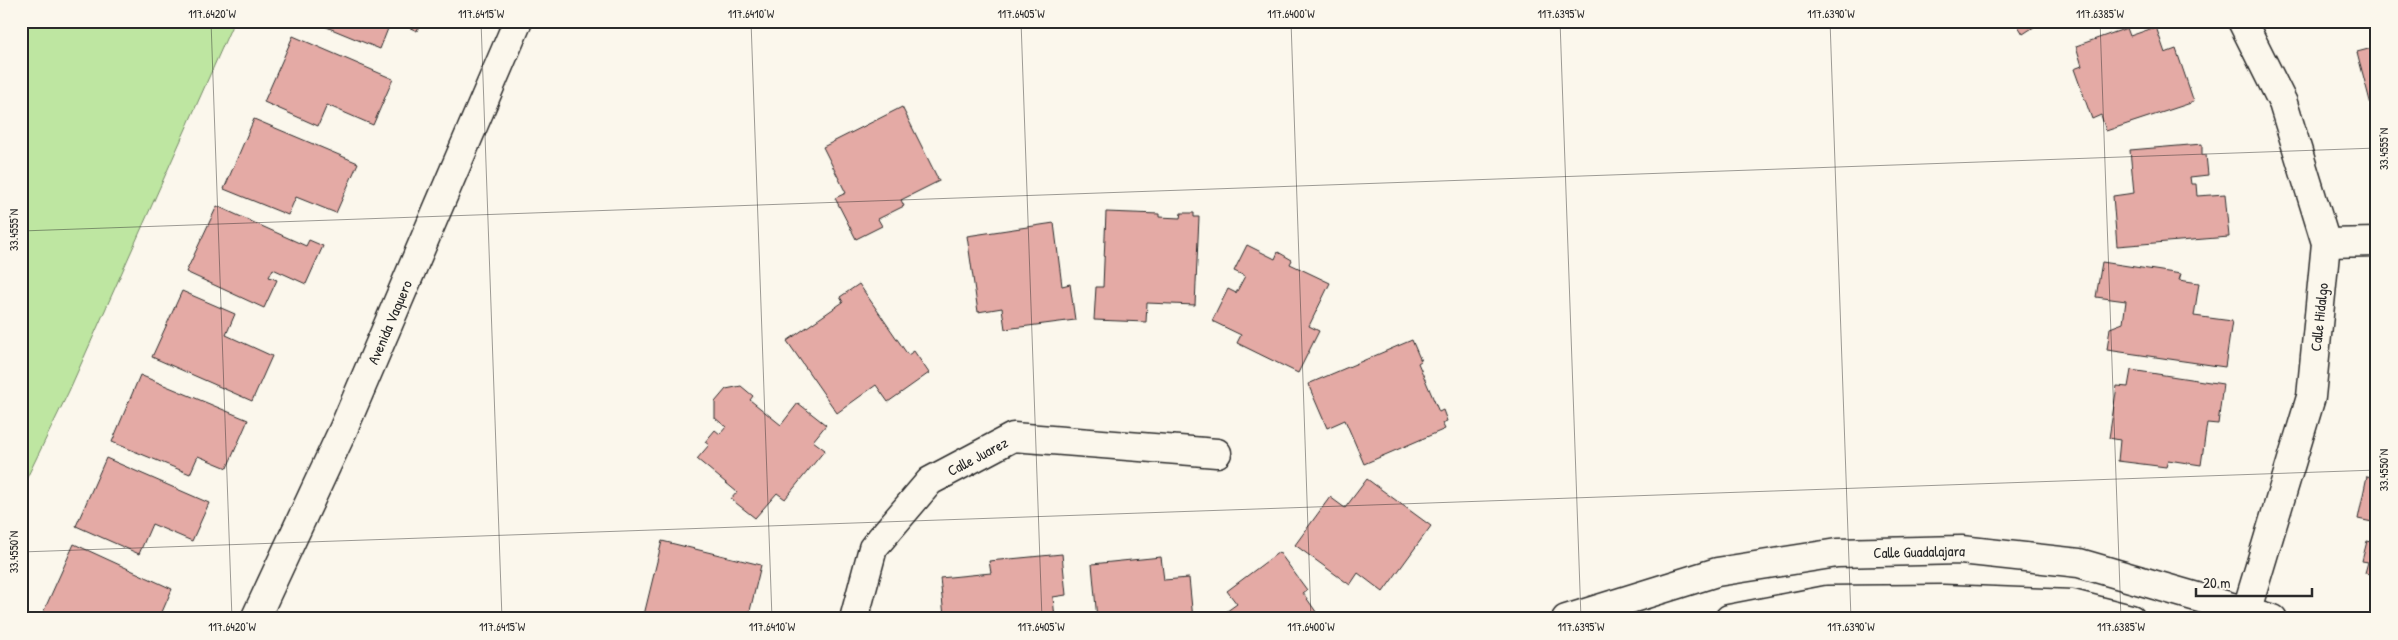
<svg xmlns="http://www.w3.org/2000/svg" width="2398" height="640" font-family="'Patrick Hand',sans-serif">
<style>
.green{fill:#bee6a1;stroke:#748866}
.building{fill:#e4aaa5;stroke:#2b2b2b}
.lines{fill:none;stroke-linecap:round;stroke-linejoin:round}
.minor-casing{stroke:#2b2b2b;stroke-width:31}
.tertiary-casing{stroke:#2b2b2b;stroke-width:31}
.secondary-casing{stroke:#2b2b2b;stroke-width:31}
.minor{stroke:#fbf7ec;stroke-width:28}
.tertiary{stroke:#fbf7ec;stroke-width:28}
.secondary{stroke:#fbf7ec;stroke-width:28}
.ticks{fill:none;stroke:#2b2b2b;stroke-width:1;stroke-opacity:0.45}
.labels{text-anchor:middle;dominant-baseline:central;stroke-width:4;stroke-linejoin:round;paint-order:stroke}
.street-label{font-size:15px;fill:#2b2b2b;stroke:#fbf7ec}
.neatline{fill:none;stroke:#2b2b2b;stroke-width:2}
.ticks-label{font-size:12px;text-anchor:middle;fill:#2b2b2b}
</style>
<rect width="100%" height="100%" fill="#fbf7ec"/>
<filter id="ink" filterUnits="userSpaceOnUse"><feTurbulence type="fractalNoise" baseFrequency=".02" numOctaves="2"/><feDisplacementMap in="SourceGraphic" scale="10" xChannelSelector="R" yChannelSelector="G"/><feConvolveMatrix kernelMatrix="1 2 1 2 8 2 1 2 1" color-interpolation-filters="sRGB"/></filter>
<g filter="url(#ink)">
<polygon class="green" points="21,21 234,21 69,391 21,490"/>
<g class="building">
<polygon points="312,21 391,21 380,49"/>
<polygon points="395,21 421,21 417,31"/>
<polygon points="2015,21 2043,21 2023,34"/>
<polygon points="2156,27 2165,53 2176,49 2194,102 2106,131 2101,115 2092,119 2074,69 2082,66 2076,46 2127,28 2130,36"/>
<polygon points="293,36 393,79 373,125 327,105 318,126 264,102"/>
<polygon points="2377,38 2377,103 2371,105 2357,52 2376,47 2374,39"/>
<polygon points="902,107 939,181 901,200 904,206 878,219 882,226 856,239 835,198 846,193 823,147"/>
<polygon points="254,119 358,163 336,213 296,197 288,215 224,189"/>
<polygon points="2202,144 2202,155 2206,155 2208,175 2190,177 2191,184 2196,184 2197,196 2225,194 2229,237 2117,246 2113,196 2134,193 2130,150"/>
<polygon points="217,206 306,246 309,240 323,246 306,284 273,269 269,277 277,280 264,308 186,272"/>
<polygon points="1106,212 1159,214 1159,217 1180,218 1181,213 1194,213 1194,217 1199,217 1195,305 1147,303 1146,322 1094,320 1096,287 1103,287"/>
<polygon points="1054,223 1062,286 1070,284 1075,320 1005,329 1002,308 978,312 967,236"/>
<polygon points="1247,245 1275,259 1278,252 1292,260 1290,264 1330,283 1309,326 1319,331 1298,373 1237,343 1241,335 1212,321 1228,289 1236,293 1245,276 1234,271"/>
<polygon points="2102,262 2181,274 2179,280 2199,283 2194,316 2232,321 2225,367 2107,350 2110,328 2123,323 2126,301 2096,297"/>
<polygon points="859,284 908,355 914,351 929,373 888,402 876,385 837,413 787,341 843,302 840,297"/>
<polygon points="182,291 235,314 226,335 272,356 252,401 152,357"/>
<polygon points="1412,340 1421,361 1418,363 1439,412 1443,410 1447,421 1442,423 1445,429 1364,464 1345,420 1327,428 1308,384"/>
<polygon points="2131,370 2223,384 2218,424 2207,423 2201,465 2168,460 2166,467 2118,461 2120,440 2109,438 2117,386 2128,387"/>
<polygon points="140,375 248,420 227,468 198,456 190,474 112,442"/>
<polygon points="741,386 753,396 750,400 781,425 798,403 826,425 813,441 825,450 785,499 777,493 755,518 731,499 737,492 697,459 709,445 705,442 715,430 720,434 726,427 715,418 715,402 726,389"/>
<polygon points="106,458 209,503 192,541 152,524 139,554 76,526"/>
<polygon points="2367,476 2377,478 2377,523 2358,519"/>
<polygon points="1367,479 1431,526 1383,592 1358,573 1350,585 1295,545 1330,497 1345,508"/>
<polygon points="662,541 761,565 748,619 643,619"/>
<polygon points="2367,541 2377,543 2377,575 2365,573 2368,562 2362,561"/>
<polygon points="74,544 172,589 159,619 110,619 102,615 101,619 50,619 42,615"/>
<polygon points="1279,552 1307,590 1303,593 1321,619 1216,619 1237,604 1227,591"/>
<polygon points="1062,554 1066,595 1053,597 1055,619 965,619 964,614 944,616 940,578 991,573 989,561"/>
<polygon points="1161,557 1164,580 1189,578 1193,619 1097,619 1092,564"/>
</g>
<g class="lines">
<g class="minor-casing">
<g id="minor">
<polyline points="2242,21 2283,103 2326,243 2311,397 2244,619"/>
<polyline points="2326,243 2377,242"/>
<path id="s1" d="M854 619 873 548 930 481 1013 437 1217 453"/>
</g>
</g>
<g class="tertiary-casing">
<g id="tertiary">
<path id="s2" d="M1566 619 1717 572 1837 553 1961 550 2079 563 2273 619"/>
<polyline points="1729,619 1827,600 1943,599 2072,604 2131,619"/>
</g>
</g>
<g class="secondary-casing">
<g id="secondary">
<path id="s3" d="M255 619 343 430 518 21"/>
</g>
</g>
<use href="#minor" class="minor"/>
<use href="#tertiary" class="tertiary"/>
<use href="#secondary" class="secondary"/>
</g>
</g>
<path class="ticks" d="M211 21 232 619M481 21 502 619M751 21 772 619M1021 21 1042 619M1291 21 1311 619M1560 21 1581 619M1830 21 1851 619M2100 21 2121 619M2370 21 2377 216M21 231 2377 148M21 552 2377 470"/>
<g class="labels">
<g class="street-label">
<text transform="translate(2319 317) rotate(-84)">Calle Hidalgo</text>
<text stroke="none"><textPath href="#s3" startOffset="326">Avenida Vaquero</textPath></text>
<text stroke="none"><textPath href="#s1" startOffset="215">Calle Juarez</textPath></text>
<text stroke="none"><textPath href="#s2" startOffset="362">Calle Guadalajara</textPath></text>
</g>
</g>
<rect width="2398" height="640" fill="none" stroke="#fbf7ec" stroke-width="55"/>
<path d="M2196 588v8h116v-8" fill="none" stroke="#2b2b2b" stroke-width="2.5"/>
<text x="2203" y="588" font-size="15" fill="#2b2b2b" stroke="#fbf7ec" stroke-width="4" paint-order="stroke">20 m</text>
<rect x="28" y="28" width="2342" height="584" class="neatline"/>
<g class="ticks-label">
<text x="212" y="18">117.6420°W</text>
<text x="481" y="18">117.6415°W</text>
<text x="751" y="18">117.6410°W</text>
<text x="1021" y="18">117.6405°W</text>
<text x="1291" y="18">117.6400°W</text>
<text x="1561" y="18">117.6395°W</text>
<text x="1831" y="18">117.6390°W</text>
<text x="2100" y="18">117.6385°W</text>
<text transform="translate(2384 149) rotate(-90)" y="4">33.4555°N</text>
<text transform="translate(14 230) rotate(-90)" y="4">33.4555°N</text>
<text transform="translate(2384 470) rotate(-90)" y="4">33.4550°N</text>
<text transform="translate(14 552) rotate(-90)" y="4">33.4550°N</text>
<text x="232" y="631">117.6420°W</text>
<text x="502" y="631">117.6415°W</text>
<text x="772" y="631">117.6410°W</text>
<text x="1041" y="631">117.6405°W</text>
<text x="1311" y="631">117.6400°W</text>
<text x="1581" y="631">117.6395°W</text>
<text x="1851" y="631">117.6390°W</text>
<text x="2121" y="631">117.6385°W</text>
</g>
</svg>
